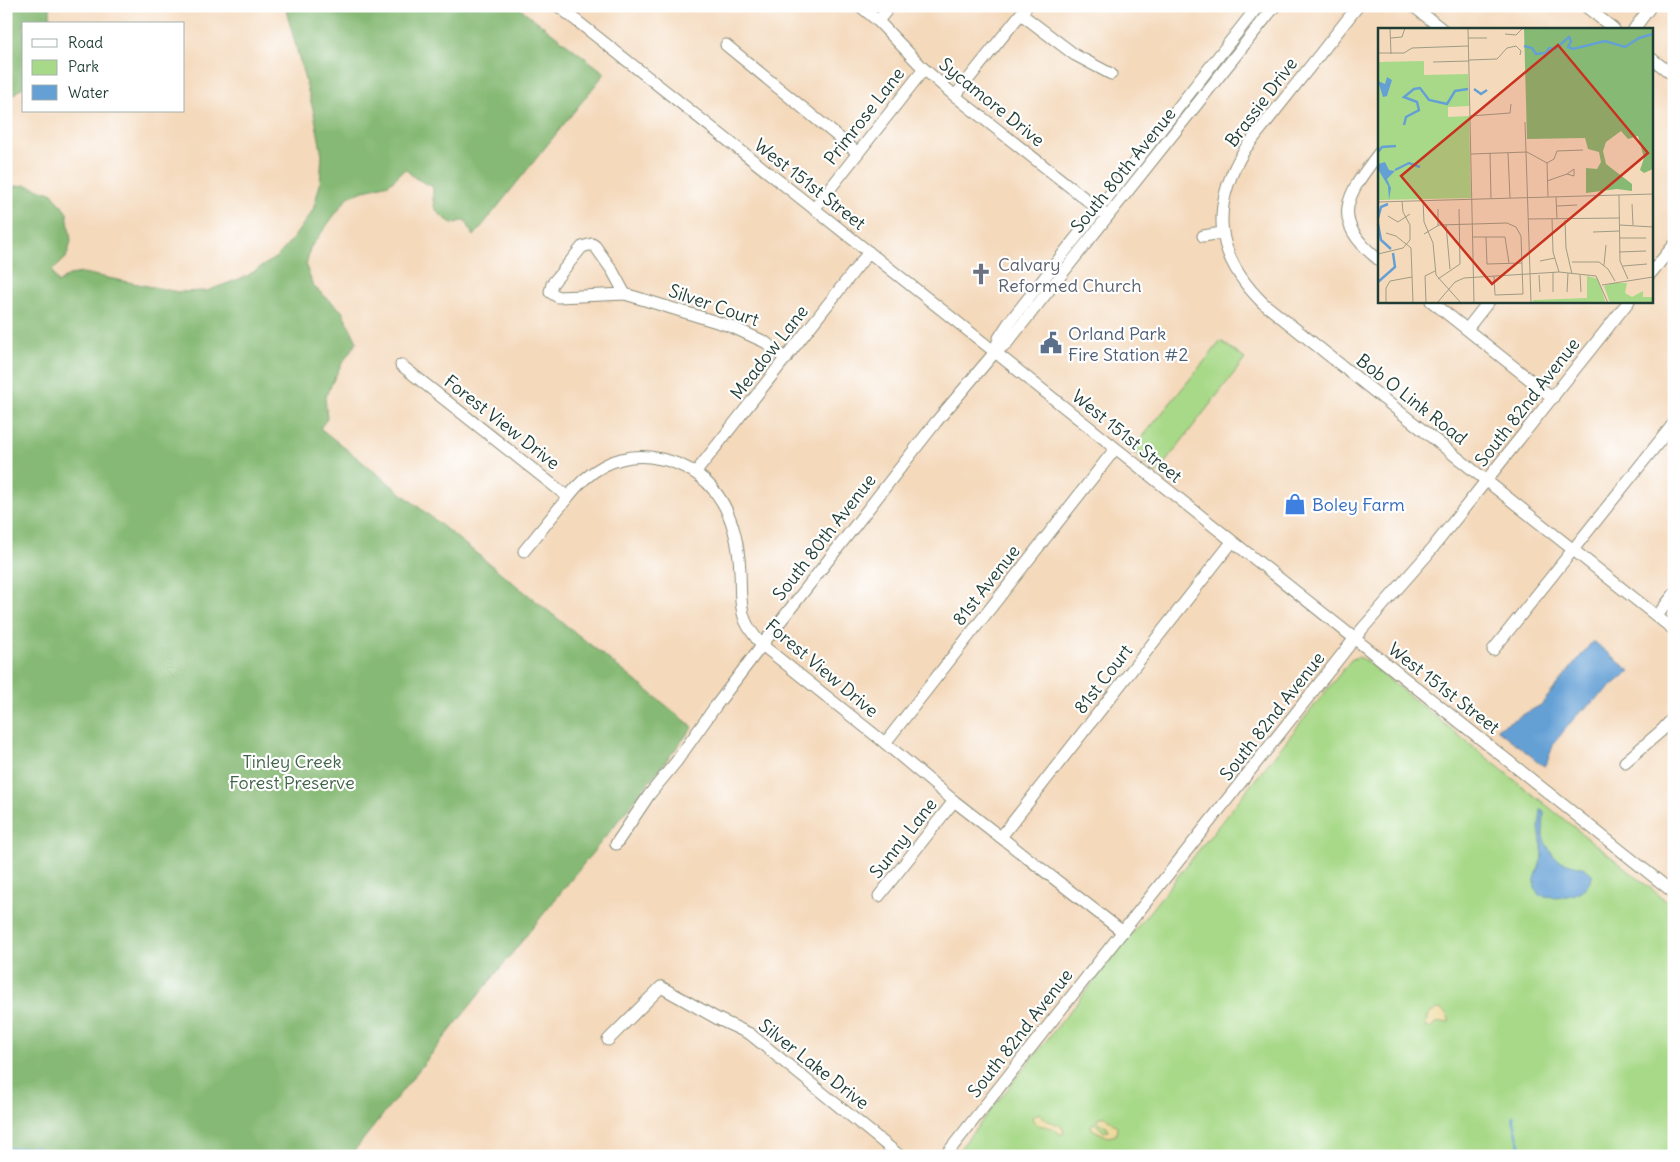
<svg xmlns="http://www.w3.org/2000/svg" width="1680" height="1162" font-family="Delius,sans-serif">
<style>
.green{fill:#a8d988;stroke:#648b5e}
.forest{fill:#86b974;stroke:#527b54}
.sand{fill:#eeda9e;stroke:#868c69}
.water{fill:#65a0d5;stroke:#426e84}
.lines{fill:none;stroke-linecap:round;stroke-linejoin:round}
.stream{stroke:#65a0d5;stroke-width:2.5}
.minor-casing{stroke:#8a8b78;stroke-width:13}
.minor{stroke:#fff;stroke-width:11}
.labels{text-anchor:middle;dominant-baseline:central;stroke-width:4.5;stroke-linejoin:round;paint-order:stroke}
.street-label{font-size:18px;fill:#1f3d34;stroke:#fff}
.worship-label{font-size:18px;fill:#5b616d;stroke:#fff;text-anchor:start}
.service-label{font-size:18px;fill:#4e5e75;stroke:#fff;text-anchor:start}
.shop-label{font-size:18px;fill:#366cbe;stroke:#fff;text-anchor:start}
.park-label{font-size:18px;fill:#416449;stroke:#fff}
.inset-river{fill:none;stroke:#65a0d5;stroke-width:2.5}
.inset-road{fill:none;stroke:#9f9b85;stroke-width:1}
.view{fill:#c8321e;fill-opacity:0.15;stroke:#c8321e;stroke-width:2.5}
.inset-edge{fill:none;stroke:#1f3d34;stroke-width:2.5}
</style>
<rect width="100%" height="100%" fill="#fff"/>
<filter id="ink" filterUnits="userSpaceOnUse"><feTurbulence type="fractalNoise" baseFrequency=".02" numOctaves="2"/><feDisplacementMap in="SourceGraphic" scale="10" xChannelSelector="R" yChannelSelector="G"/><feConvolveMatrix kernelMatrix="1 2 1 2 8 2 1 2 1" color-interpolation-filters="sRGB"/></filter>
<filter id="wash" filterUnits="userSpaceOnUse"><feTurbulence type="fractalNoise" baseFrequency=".0096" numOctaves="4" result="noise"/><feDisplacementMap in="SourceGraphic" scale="20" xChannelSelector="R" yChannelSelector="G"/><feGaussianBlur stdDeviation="1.12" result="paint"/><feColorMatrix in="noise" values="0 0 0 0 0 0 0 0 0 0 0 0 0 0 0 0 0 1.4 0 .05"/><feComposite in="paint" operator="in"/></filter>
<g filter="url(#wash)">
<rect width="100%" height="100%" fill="#f4d9bb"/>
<g class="green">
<polygon points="1221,341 1245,359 1157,473 1131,451"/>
<polygon points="1358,657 1363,659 1674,907 1674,1156 954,1156 1347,665 1351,660"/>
</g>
<g class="forest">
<polygon points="6,6 50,6 50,24 24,24 24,86 6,101"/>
<path d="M285 6H517L605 73 474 236 465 220 453 224C435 212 432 209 433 187L415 178 405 169 389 184 369 189 348 197 310 248 306 266 313 286 342 311 357 342 341 365 325 397 327 419 320 428 693 727 350 1156H6V187L26 185 52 193 67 213 71 241 66 258 52 271 58 283 69 275 83 273 178 292 207 291 247 276 278 256 294 237 313 210 320 184 322 155 314 113Z"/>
</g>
<g class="sand">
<path d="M1437 1009C1443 1009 1450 1016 1449 1022L1435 1023 1430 1028 1426 1027 1427 1016Z"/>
<path d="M1039 1113 1048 1121 1060 1125 1064 1131 1063 1134H1060C1060 1134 1054 1129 1053 1129 1045 1124 1035 1129 1032 1117Z"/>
<polygon points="1099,1117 1106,1117 1117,1127 1116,1135 1108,1137 1092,1129 1091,1125 1095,1123 1104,1132 1108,1131 1107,1126 1099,1124 1097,1120"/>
</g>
<g class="water">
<polygon points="1592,642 1594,642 1630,671 1576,716 1554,743 1546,765 1544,766 1498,730 1498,728 1541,705"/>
<path d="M1541 809 1544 811 1543 836 1545 842 1554 857 1560 861 1585 868 1593 875C1585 898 1560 899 1539 895L1535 888V879L1543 855 1539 828Z"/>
</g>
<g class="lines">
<g class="stream">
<path d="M1513 1116C1516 1130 1518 1144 1525 1156"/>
<polyline points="6,1149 37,1147 44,1156"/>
</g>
</g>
</g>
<g filter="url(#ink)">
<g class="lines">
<g class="minor-casing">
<g id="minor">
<polyline points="558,6 995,352 1674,893"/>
<polyline points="860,6 878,21 924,69 955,96 1102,212"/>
<path d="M1358 6 1245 149C1210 206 1214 255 1263 303L1674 630"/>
<polyline points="1413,6 1442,29"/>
<polyline points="1585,6 1614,29"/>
<polyline points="1021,14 1075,55 1111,74"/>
<polyline points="878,21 890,6"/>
<polyline points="1634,29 1651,6"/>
<polyline points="726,45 858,153"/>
<polyline points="1651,58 1674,76"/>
<polyline points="955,96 1027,6"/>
<path d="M1379 153C1346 196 1329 220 1379 260"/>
<polyline points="814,209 924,69"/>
<polyline points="1203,236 1222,233"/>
<polyline points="1651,273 1674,245"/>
<polyline points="625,294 558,297 550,292 552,284 582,247 592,244 595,246 612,270 625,294 730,326 765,342 786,359"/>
<polyline points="1431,301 1553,398"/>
<polyline points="1467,329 1489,301"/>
<polyline points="995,352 999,338 1008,324 1258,6"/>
<path d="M401 365 568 497C588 471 616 453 650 457 713 465 737 512 740 571 741 587 739 604 745 620 749 630 755 637 762 645L885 743 954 801 1123 932"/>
<polyline points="696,472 869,252"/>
<polyline points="524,551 568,497"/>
<polyline points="1657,616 1674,594"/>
<polyline points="1493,650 1674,423"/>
<polyline points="885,743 1115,449"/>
<polyline points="1625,762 1661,731 1674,717"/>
<polyline points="1001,837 1232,542"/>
<polyline points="616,844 649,795 676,762 715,707 762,645 936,422 995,352 1007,343 1275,6"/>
<polyline points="879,896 954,801"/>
<polyline points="608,1040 661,987 718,1019 750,1034 900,1156"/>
<polyline points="945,1156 1363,628 1427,555 1629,301"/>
</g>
</g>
<use href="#minor" class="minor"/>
</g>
</g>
<defs>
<g id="church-bare" transform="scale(1.725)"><path d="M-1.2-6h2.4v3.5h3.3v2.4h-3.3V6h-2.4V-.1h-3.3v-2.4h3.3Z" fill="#6b7280" stroke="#fff" stroke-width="2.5" paint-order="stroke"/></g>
<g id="civic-bare" transform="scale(1.725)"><path d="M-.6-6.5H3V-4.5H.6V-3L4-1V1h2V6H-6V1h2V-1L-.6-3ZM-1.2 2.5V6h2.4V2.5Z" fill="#5c6f8a" stroke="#fff" stroke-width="2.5" paint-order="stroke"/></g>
<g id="shop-bare" transform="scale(1.725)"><path d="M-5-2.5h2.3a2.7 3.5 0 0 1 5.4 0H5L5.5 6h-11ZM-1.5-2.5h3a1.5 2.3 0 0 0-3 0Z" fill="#3f7fe0" stroke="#fff" stroke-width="2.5" paint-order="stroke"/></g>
</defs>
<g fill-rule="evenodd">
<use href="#church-bare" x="981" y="274"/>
<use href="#civic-bare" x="1051" y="343"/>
<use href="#shop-bare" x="1295" y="504"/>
</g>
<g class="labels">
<g class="street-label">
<text transform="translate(992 102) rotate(39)">Sycamore Drive</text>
<text transform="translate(1261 102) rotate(-53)">Brassie Drive</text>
<text transform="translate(864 116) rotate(-52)">Primrose Lane</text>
<text transform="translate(1123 170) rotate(-51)">South 80th Avenue</text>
<text transform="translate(810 184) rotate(38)">West 151st Street</text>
<text transform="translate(714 305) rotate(19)">Silver Court</text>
<text transform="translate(769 352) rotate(-52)">Meadow Lane</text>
<text transform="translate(1412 399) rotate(38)">Bob O Link Road</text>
<text transform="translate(1527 402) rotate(-52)">South 82nd Avenue</text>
<text transform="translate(502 422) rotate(38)">Forest View Drive</text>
<text transform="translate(1127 436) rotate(39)">West 151st Street</text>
<text transform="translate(824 537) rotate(-52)">South 80th Avenue</text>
<text transform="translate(986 585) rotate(-52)">81st Avenue</text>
<text transform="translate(822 668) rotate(40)">Forest View Drive</text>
<text transform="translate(1103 679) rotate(-52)">81st Court</text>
<text transform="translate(1444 688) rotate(38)">West 151st Street</text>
<text transform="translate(1272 716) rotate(-52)">South 82nd Avenue</text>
<text transform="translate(903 838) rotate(-52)">Sunny Lane</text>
<text transform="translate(1020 1033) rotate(-52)">South 82nd Avenue</text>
<text transform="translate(814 1064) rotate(38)">Silver Lake Drive</text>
</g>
<g class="worship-label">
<text x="998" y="264">Calvary<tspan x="998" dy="21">Reformed Church</tspan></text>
</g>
<g class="service-label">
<text x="1068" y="333">Orland Park<tspan x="1068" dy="21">Fire Station #2</tspan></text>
</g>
<g class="shop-label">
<text x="1312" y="504">Boley Farm</text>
</g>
<g class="park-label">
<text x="292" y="761">Tinley Creek<tspan x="292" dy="21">Forest Preserve</tspan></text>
</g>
</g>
<g transform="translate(1378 28)">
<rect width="275" height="275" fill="#f4d9bb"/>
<path d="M46 33V47L90 46 91 78 70 79V89L91 88 93 170 0 172V34ZM209 248 220 251 228 275H155V272L209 270ZM235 255H249L247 265 254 269 265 263V269H275V275H232L226 258Z" fill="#a8d988"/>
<path d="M146 0H275V141L266 145 262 142 266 130 260 108 250 111 243 103 228 114 225 123 228 136 254 156V163L239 161 208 165V140L219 141 223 134 221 124 210 121 207 110 149 111Z" fill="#86b974"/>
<path d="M9 49 14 52 9 68 5 69 0 53 7 56ZM7 134 11 142 17 143 9 151 13 160 11 172 10 158 0 141V136Z" fill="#65a0d5"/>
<path class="inset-river" d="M146 18 154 20 158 26 168 25 171 20 177 21 191 9 193 13 190 19 195 21 227 13 247 19 261 10 275 6M96 61 103 66 109 62M26 97 28 89 41 82 39 74 26 69 36 61 42 60 51 72 69 76 77 63 90 61M0 124 4 119 18 118M17 142 31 135 42 139M0 190 3 179 10 176M0 196 3 212 13 221M0 254 17 239 15 225"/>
<path class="inset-road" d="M12 0 13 26M90 0 96 275M127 6 138 7 145 0M13 10 24 9 27 0M90 10H109M0 25H26L34 20 90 18M91 32 119 31 129 20 138 18 143 23 142 27M55 34 91 33M92 88 132 85 133 76M147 94 153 275M112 125 113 171M130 125 132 170M93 126 149 124 169 135 176 131 179 123 205 122M169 135 170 169M169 153 189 146 196 148V141L189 146M241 167 242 233 250 251M178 169 179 191M45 173 46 194 55 215 58 247 83 275M0 174 275 166M254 176 255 197M179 178 199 177M60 181V198M10 188 20 194 32 186M150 191 242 190M174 191 175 224 181 244M187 192 188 220 194 246M68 197 72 241M242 197 275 199M215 204 242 203M8 205 18 208 33 220 35 275M46 206 61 197 129 195 138 199M95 209H127L131 235M108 209 109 236 144 235M242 210H268M241 224 268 223M0 226 25 220 32 212V197L25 184 24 173M162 233 177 230M194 234H221L230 241 237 253M226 237 228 217M245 238 269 236M175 244V264M161 247 162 264M202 247 203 264M116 248 117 267 145 266 143 208 138 199M60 251 82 236 81 181M224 257 275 249M189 264 190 245M8 275V260L12 253 34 249M48 275 47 248 57 243M59 275 77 254 86 250 181 244 218 248 230 275"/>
<path class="view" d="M180 17 270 125 114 256 23 148Z"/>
<rect width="275" height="275" class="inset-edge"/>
</g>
<rect width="1680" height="1162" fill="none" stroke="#fff" stroke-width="25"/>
<rect x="22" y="22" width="162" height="90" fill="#ffffff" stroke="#a5b1ae"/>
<rect x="32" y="39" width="25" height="8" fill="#ffffff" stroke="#a5b1ae"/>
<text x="68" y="48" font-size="15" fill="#1f3d34">Road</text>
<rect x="32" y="60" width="25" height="15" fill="#a8d988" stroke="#a5b1ae"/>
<text x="68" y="72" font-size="15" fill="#1f3d34">Park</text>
<rect x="32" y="85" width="25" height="15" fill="#65a0d5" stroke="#a5b1ae"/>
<text x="68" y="98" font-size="15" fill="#1f3d34">Water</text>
</svg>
